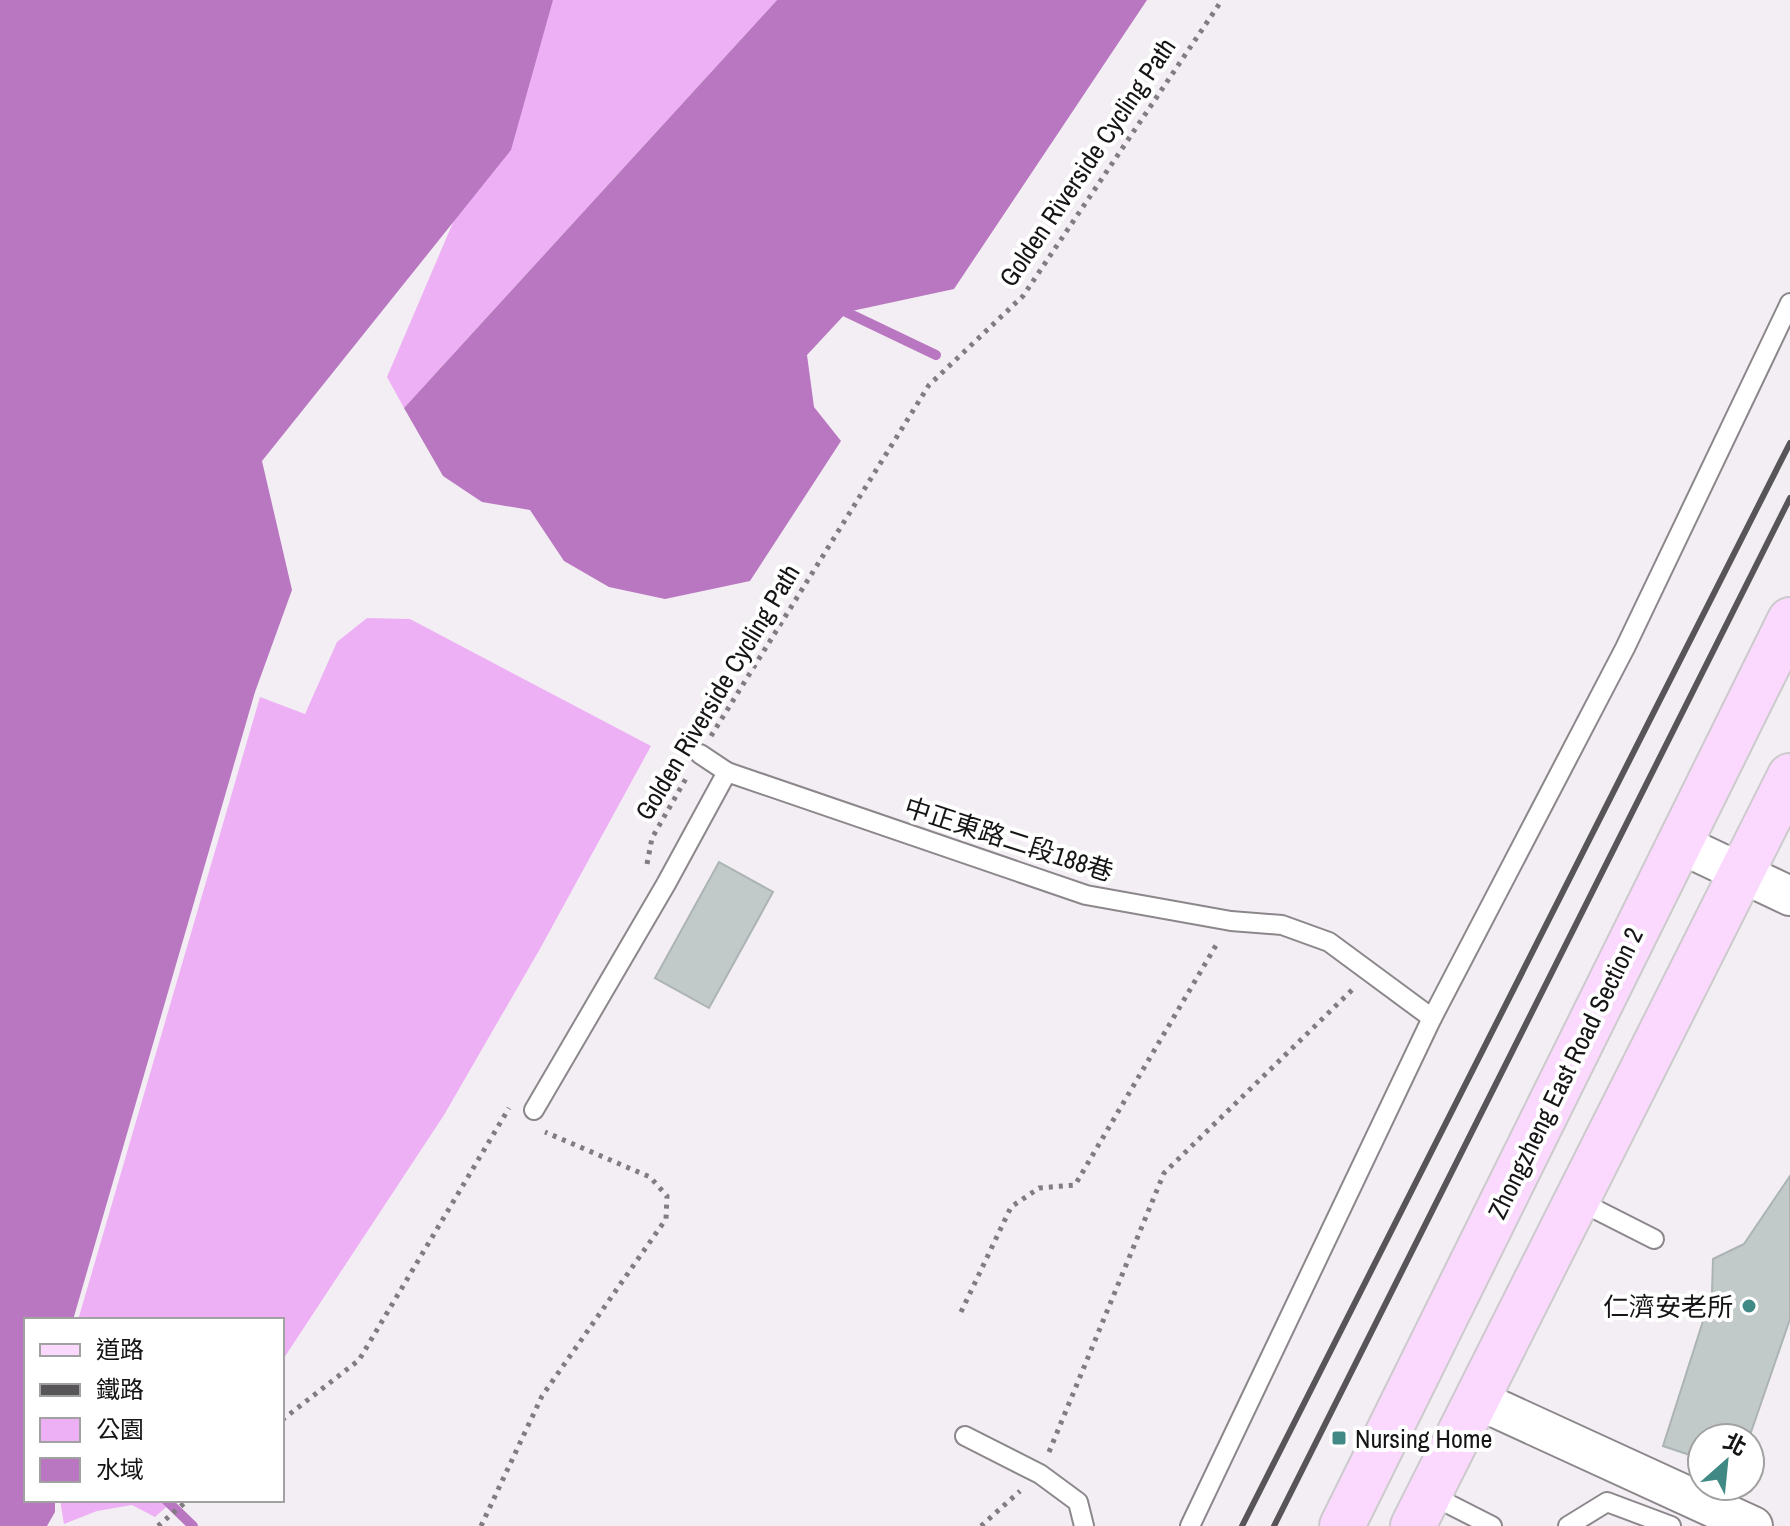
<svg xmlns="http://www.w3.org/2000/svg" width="1790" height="1526" font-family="'Archivo Narrow','Noto Sans TC',sans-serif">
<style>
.green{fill:#eeb0f5}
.water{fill:#b877c0}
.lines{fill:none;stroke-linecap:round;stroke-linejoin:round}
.stream{stroke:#b877c0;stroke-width:10}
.building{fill:#c2cac9;stroke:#acb4b3;stroke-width:2}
.service-casing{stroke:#8b878b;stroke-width:22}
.minor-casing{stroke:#8b878b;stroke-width:42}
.primary-casing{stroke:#cccbcc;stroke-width:48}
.path{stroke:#807c80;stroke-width:5;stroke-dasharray:4 6;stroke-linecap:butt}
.service{stroke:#fff;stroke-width:18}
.minor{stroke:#fff;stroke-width:38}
.primary{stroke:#fbd9fe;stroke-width:44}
.rail{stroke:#585558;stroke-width:6}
.poi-dot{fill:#418985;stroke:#fff;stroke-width:3}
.labels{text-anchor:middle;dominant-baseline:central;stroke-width:8;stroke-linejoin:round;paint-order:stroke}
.street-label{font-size:26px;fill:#161416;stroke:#fff}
.poi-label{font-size:26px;fill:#161416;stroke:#fff;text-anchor:end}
</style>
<rect width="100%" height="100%" fill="#f3eef3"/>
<g class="green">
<polygon points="548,0 777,0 404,408 387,377"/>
<polygon points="367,618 410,619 651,746 541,947 444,1115 282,1361 282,1320 78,1320 260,697 305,714 337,642"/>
<polygon points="60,1500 174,1500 155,1517 132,1505 97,1511 64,1524"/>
</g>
<g class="water">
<polygon points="0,0 553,0 511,150 262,461 292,590 255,692 73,1320 26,1320 26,1500 55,1500 55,1512 47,1526 0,1526"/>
<polygon points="777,0 1147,0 954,289 847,312 807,355 814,407 841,441 750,581 665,599 609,587 564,561 530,510 482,502 443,476 404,408"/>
</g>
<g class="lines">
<g class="stream">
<polyline points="846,312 936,355"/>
<polyline points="166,1500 193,1526"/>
</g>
</g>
<g class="building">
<polygon points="719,862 773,892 709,1008 655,978"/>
<polygon points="1790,1176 1790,1319 1749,1438 1702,1438 1702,1459 1663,1446 1712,1293 1713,1259 1744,1244"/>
</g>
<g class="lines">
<g class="service-casing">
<g id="service">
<polyline points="700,754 727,772 1086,895 1231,921 1282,925 1329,942 1432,1018"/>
<polyline points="534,1110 666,884 727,772"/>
<polyline points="1577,1200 1654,1239"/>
<polyline points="965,1436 1040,1474 1078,1502 1084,1526"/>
<polyline points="1429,1494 1492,1526"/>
<polyline points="1190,1526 1432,1018 1625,648 1790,303"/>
<polyline points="1568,1526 1607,1502 1671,1526"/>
</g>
</g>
<g class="minor-casing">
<g id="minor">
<polyline points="1678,843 1790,896"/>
<polyline points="1476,1399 1753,1526"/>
</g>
</g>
<g class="primary-casing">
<g id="primary">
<polyline points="1342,1526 1790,620"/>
<polyline points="1413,1526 1790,776"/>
</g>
</g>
<g class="path">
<polyline points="711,736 929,385 1023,296 1222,0"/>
<polyline points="647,864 652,838 688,775"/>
<polyline points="961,1312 1011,1207 1039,1188 1075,1185 1218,942"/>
<polyline points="282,1420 359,1360 509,1108"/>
<polyline points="1049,1452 1164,1173 1353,989"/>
<polyline points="158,1526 188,1500"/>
<polyline points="481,1526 542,1396 666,1219 667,1196 650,1177 545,1132"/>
<polyline points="981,1526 1020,1491"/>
</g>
<use href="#service" class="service"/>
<use href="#minor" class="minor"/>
<use href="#primary" class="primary"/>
<g class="rail">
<polyline points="1242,1526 1790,443"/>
<polyline points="1274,1526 1790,498"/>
</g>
</g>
<g class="poi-dot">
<circle cx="1749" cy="1306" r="8"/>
<rect x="1331" y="1430" width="16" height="16" rx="4"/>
</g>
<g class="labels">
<g class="street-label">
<text transform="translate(1087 162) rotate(-56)">Golden Riverside Cycling Path</text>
<text transform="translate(717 692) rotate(-59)">Golden Riverside Cycling Path</text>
<text transform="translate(1009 839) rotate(18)">中正東路二段188巷</text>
<text transform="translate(1565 1073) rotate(-64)">Zhongzheng East Road Section 2</text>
</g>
<g class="poi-label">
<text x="1733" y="1306">仁濟安老所</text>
<text x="1355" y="1438" text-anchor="start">Nursing Home</text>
</g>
</g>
<rect x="24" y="1318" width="260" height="184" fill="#ffffff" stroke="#a2a1a2" stroke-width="2"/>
<rect x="40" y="1344" width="40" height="12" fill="#fbd9fe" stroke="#a2a1a2" stroke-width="2"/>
<text x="96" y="1358" font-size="24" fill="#161416">道路</text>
<rect x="40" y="1384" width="40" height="12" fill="#585558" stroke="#a2a1a2" stroke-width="2"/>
<text x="96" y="1398" font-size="24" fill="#161416">鐵路</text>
<rect x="40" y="1418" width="40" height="24" fill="#eeb0f5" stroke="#a2a1a2" stroke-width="2"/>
<text x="96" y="1438" font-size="24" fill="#161416">公園</text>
<rect x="40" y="1458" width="40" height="24" fill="#b877c0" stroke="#a2a1a2" stroke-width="2"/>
<text x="96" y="1478" font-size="24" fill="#161416">水域</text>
<g transform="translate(1726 1462) rotate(27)"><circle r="38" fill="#ffffff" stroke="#a2a1a2" stroke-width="2"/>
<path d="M0-6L14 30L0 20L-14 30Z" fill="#418985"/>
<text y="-12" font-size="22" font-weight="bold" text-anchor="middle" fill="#161416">北</text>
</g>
</svg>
